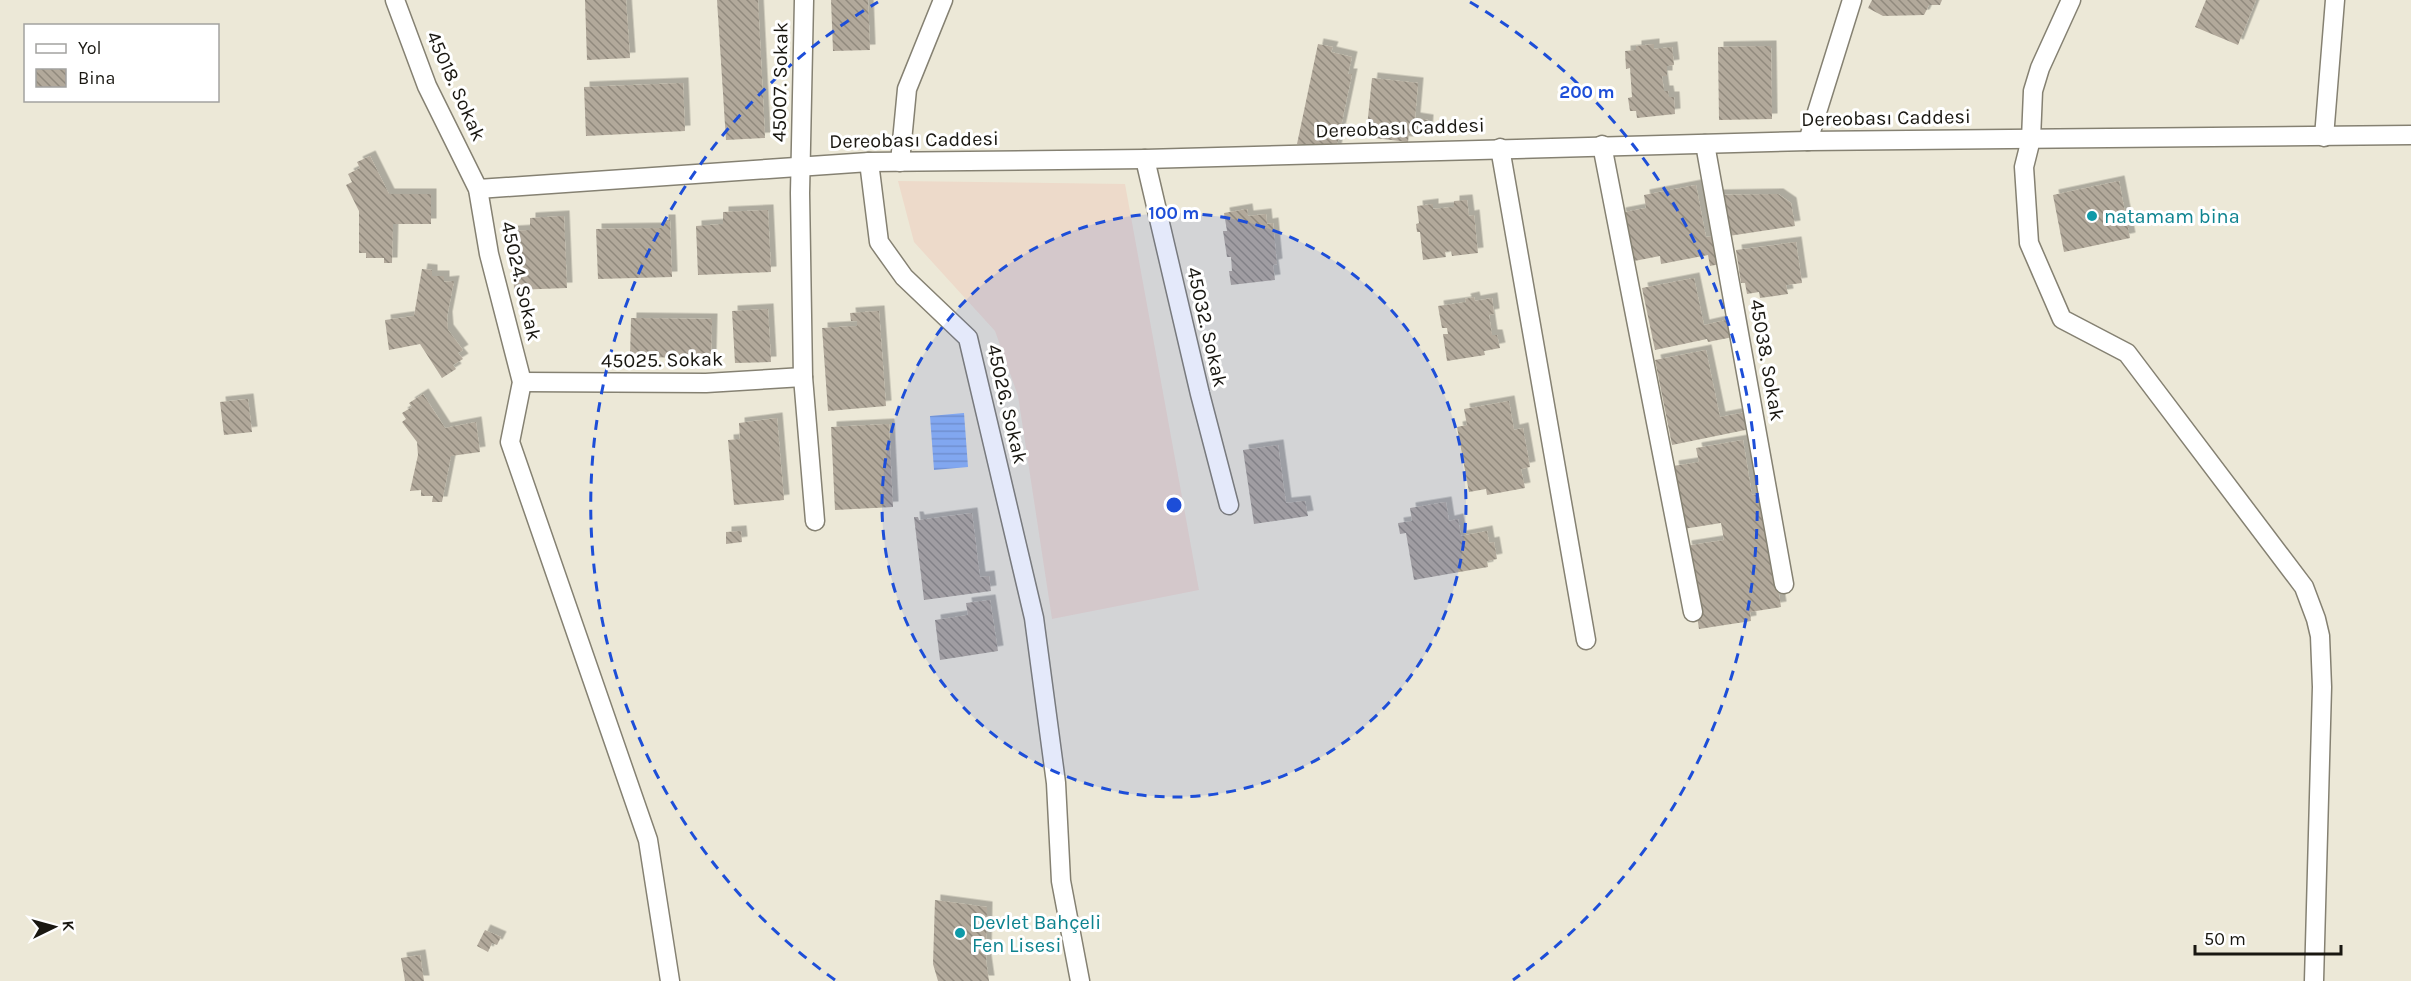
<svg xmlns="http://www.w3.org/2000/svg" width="2411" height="981" font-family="Karla,sans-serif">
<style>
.education{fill:#eddaca}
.water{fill:url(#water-rules)}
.building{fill:url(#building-back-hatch);filter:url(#shadow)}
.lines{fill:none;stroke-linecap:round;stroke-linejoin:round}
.minor-casing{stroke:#858172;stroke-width:21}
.minor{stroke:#fff;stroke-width:18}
.ring{fill:none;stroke:#1d4ed8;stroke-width:3;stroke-dasharray:10 8}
.culture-dot{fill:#0f9aa8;stroke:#fff;stroke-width:2}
.labels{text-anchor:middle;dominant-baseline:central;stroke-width:6;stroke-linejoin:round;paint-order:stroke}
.street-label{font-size:20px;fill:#191711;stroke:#fff}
.culture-label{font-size:20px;fill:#0d838f;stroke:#fff;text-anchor:start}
.centre{fill:#1d4ed8;stroke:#fff;stroke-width:3}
.ring-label{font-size:18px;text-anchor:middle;font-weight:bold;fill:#1d4ed8;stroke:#fff;stroke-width:6;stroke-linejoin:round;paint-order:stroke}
</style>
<defs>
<pattern id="water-rules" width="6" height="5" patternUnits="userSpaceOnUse" patternTransform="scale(1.5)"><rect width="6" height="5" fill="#8fb4f4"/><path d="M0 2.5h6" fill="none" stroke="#7b9ad0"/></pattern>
<pattern id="building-back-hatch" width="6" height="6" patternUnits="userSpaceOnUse" patternTransform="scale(1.5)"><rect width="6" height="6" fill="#b2a99b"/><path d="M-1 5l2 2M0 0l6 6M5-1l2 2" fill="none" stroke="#90897d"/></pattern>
<filter id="shadow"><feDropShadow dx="5.5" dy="-5.5" stdDeviation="0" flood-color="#0004"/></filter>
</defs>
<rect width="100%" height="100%" fill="#ece8d7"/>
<polygon class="education" points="898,181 1125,184 1199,590 1052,619 1018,396 995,331 914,242"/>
<polygon class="water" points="964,413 968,467 934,470 930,416"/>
<g class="building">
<polygon points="585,0 626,0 630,58 587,60"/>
<polygon points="717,0 758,0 765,138 726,140"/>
<polygon points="831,0 868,0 870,50 833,51"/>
<polygon points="1872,0 1942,0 1940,5 1929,5 1924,15 1883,16 1868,8"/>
<polygon points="2206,0 2256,0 2238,45 2195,27"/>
<polygon points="1318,44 1333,47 1331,52 1352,57 1348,74 1352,74 1336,150 1297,144"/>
<polygon points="1654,44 1654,49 1672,47 1674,65 1667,66 1667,76 1662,76 1664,91 1668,91 1669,97 1674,97 1675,114 1637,118 1636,111 1630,111 1628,98 1632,97 1630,68 1626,69 1625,51 1636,50 1636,46"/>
<polygon points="1771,46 1772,119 1719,120 1718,47"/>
<polygon points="1372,78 1418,83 1415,118 1428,120 1427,135 1409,133 1408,142 1366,137"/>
<polygon points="683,83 685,131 586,136 584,87"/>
<polygon points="370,156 389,194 431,194 431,224 393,224 392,263 384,263 384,258 366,258 366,253 359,253 359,211 346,185 352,182 348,174 360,168 357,162"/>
<polygon points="2119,181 2130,238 2064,252 2053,195"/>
<polygon points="1696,185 1706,237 1720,235 1725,263 1710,266 1708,255 1661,264 1660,256 1629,262 1620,213 1646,208 1644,195"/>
<polygon points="1778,194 1791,203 1795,226 1722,237 1716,195"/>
<polygon points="1467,200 1469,216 1474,215 1478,253 1452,256 1451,251 1445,252 1446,257 1423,260 1420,232 1417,232 1416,224 1419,223 1417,206 1433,204 1433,209 1454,207 1454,201"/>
<polygon points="1247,209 1248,216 1266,214 1267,224 1273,223 1277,264 1273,265 1275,280 1231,285 1229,271 1232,271 1231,257 1227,257 1223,231 1227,231 1224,213"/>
<polygon points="768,210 771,272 698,275 696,226 723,224 723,212"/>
<polygon points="564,216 567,288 514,290 512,231 530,230 530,218"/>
<polygon points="663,220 670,220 672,277 598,279 596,229 663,228"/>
<polygon points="1796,242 1802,283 1786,285 1788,294 1760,298 1759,292 1747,294 1745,283 1741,283 1736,250"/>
<polygon points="422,269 432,270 432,276 444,276 444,282 454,281 447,317 448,330 463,350 458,353 463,359 453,365 456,369 442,378 420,344 389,350 385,320 414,316"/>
<polygon points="1694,278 1704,325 1735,318 1738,336 1708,342 1707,339 1655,350 1642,288"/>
<polygon points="1474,297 1475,301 1492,298 1494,314 1489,315 1492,335 1497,335 1500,348 1484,351 1485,355 1447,361 1443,334 1448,334 1447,328 1442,328 1438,306 1466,302 1465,299"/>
<polygon points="768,309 771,362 735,363 732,311"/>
<polygon points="879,311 886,406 828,411 822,328 857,326 857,321 851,321 850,313"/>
<polygon points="631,318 712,319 711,358 630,357"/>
<polygon points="1706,350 1720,417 1751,411 1755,428 1672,445 1655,360"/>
<polygon points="423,394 445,428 476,422 480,452 451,456 442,502 432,502 433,496 421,496 421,490 410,491 418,455 417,442 402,422 406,419 402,413 412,407 409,403"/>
<polygon points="248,399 252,432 224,435 220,402"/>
<polygon points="1509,401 1514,430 1523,428 1530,467 1521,469 1525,488 1487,495 1486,489 1469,492 1457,427 1467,425 1464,409"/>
<polygon points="777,418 784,500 734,505 728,440 740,439 739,423"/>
<polygon points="889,424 893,507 835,510 831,427"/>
<polygon points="1743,440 1752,495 1763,494 1781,607 1750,612 1751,621 1699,629 1686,546 1724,540 1721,523 1683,529 1673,466 1699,462 1696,448"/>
<polygon points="1278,445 1286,503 1305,501 1308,516 1254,524 1243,450"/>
<polygon points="1446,502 1449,521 1458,519 1461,536 1487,531 1489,543 1494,542 1497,559 1487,561 1488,567 1414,580 1406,533 1400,534 1398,523 1412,521 1410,508"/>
<polygon points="972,513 980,577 989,576 991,591 924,600 914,517 918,517 919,520"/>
<polygon points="741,531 742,542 726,544 726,532"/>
<polygon points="990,600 998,651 940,660 935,620 968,615 966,603"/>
<polygon points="935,900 987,907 986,960 989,981 938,981 933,964"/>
<polygon points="485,930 501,937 497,945 492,943 488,952 477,946"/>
<polygon points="420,955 424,981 405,981 401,958"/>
</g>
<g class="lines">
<g class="minor-casing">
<g id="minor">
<polyline points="395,0 427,86 478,189 489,254 522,382 510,442 648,840 670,981"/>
<polyline points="804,0 800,193 803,377 815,521"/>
<polyline points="2071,0 2040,68 2033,91 2031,139 2024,167 2029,243 2062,319 2127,353 2304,587 2316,619 2320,636 2322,687 2314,981"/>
<polyline points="2324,137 2335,0"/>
<polyline points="1808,141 1852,0"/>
<polyline points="1705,144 1784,584"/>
<polyline points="1602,145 1693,612"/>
<polyline points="1500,148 1586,640"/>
<polyline points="1145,159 1200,394 1229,505"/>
<polyline points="869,162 879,242 904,277 968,338 1034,618 1056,783 1061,881 1080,981"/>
<polyline points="900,162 907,89 943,0"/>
<polyline points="478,189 869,162 1145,159 1808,141 2411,135"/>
<polyline points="522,382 706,383 803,377"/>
</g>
</g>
<use href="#minor" class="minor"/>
</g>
<circle cx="1174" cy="505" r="292" fill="#1d4ed8" fill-opacity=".12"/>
<g class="ring">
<circle cx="1174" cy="505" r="292"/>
<path d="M835 980A584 584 0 0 1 878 2M1470 2A584 584 0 0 1 1513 980"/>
</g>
<g class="culture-dot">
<circle cx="2092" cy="216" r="6"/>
<circle cx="960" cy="933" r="6"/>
</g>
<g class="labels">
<g class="street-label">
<text transform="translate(780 82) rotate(-89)">45007. Sokak</text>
<text transform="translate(456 86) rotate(66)">45018. Sokak</text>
<text transform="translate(1886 118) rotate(-1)">Dereobası Caddesi</text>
<text transform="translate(1400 128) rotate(-2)">Dereobası Caddesi</text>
<text transform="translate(914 140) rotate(-1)">Dereobası Caddesi</text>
<text transform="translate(521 281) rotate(77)">45024. Sokak</text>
<text transform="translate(1207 327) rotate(77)">45032. Sokak</text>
<text transform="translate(662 360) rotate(-1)">45025. Sokak</text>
<text transform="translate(1767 360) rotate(80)">45038. Sokak</text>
<text transform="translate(1007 404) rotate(77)">45026. Sokak</text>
</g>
<g class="culture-label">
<text x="2104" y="216">natamam bina</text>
<text x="972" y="922">Devlet Bahçeli<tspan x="972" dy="23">Fen Lisesi</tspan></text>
</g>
</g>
<circle cx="1174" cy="505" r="9" class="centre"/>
<g class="ring-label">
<text x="1587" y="98">200 m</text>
<text x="1174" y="219">100 m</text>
</g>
<rect x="24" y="24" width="195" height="78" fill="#ffffff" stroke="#a3a2a0" stroke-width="1.5"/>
<rect x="36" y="44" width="30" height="9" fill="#ffffff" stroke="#a3a2a0" stroke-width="1.5"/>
<text x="78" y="54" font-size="18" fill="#191711">Yol</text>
<rect x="36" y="69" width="30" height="18" fill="url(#building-back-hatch)" stroke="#a3a2a0" stroke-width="1.5"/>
<text x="78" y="84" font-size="18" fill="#191711">Bina</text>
<g transform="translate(54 927) rotate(85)" stroke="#ffffff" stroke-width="4.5" paint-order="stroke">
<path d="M0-4.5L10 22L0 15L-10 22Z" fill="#191711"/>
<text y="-9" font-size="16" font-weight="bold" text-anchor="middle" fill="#191711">K</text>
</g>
<path d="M2195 945v9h146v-9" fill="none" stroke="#191711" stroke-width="3"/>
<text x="2204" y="945" font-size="18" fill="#191711" stroke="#ffffff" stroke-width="4.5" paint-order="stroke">50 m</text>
</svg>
